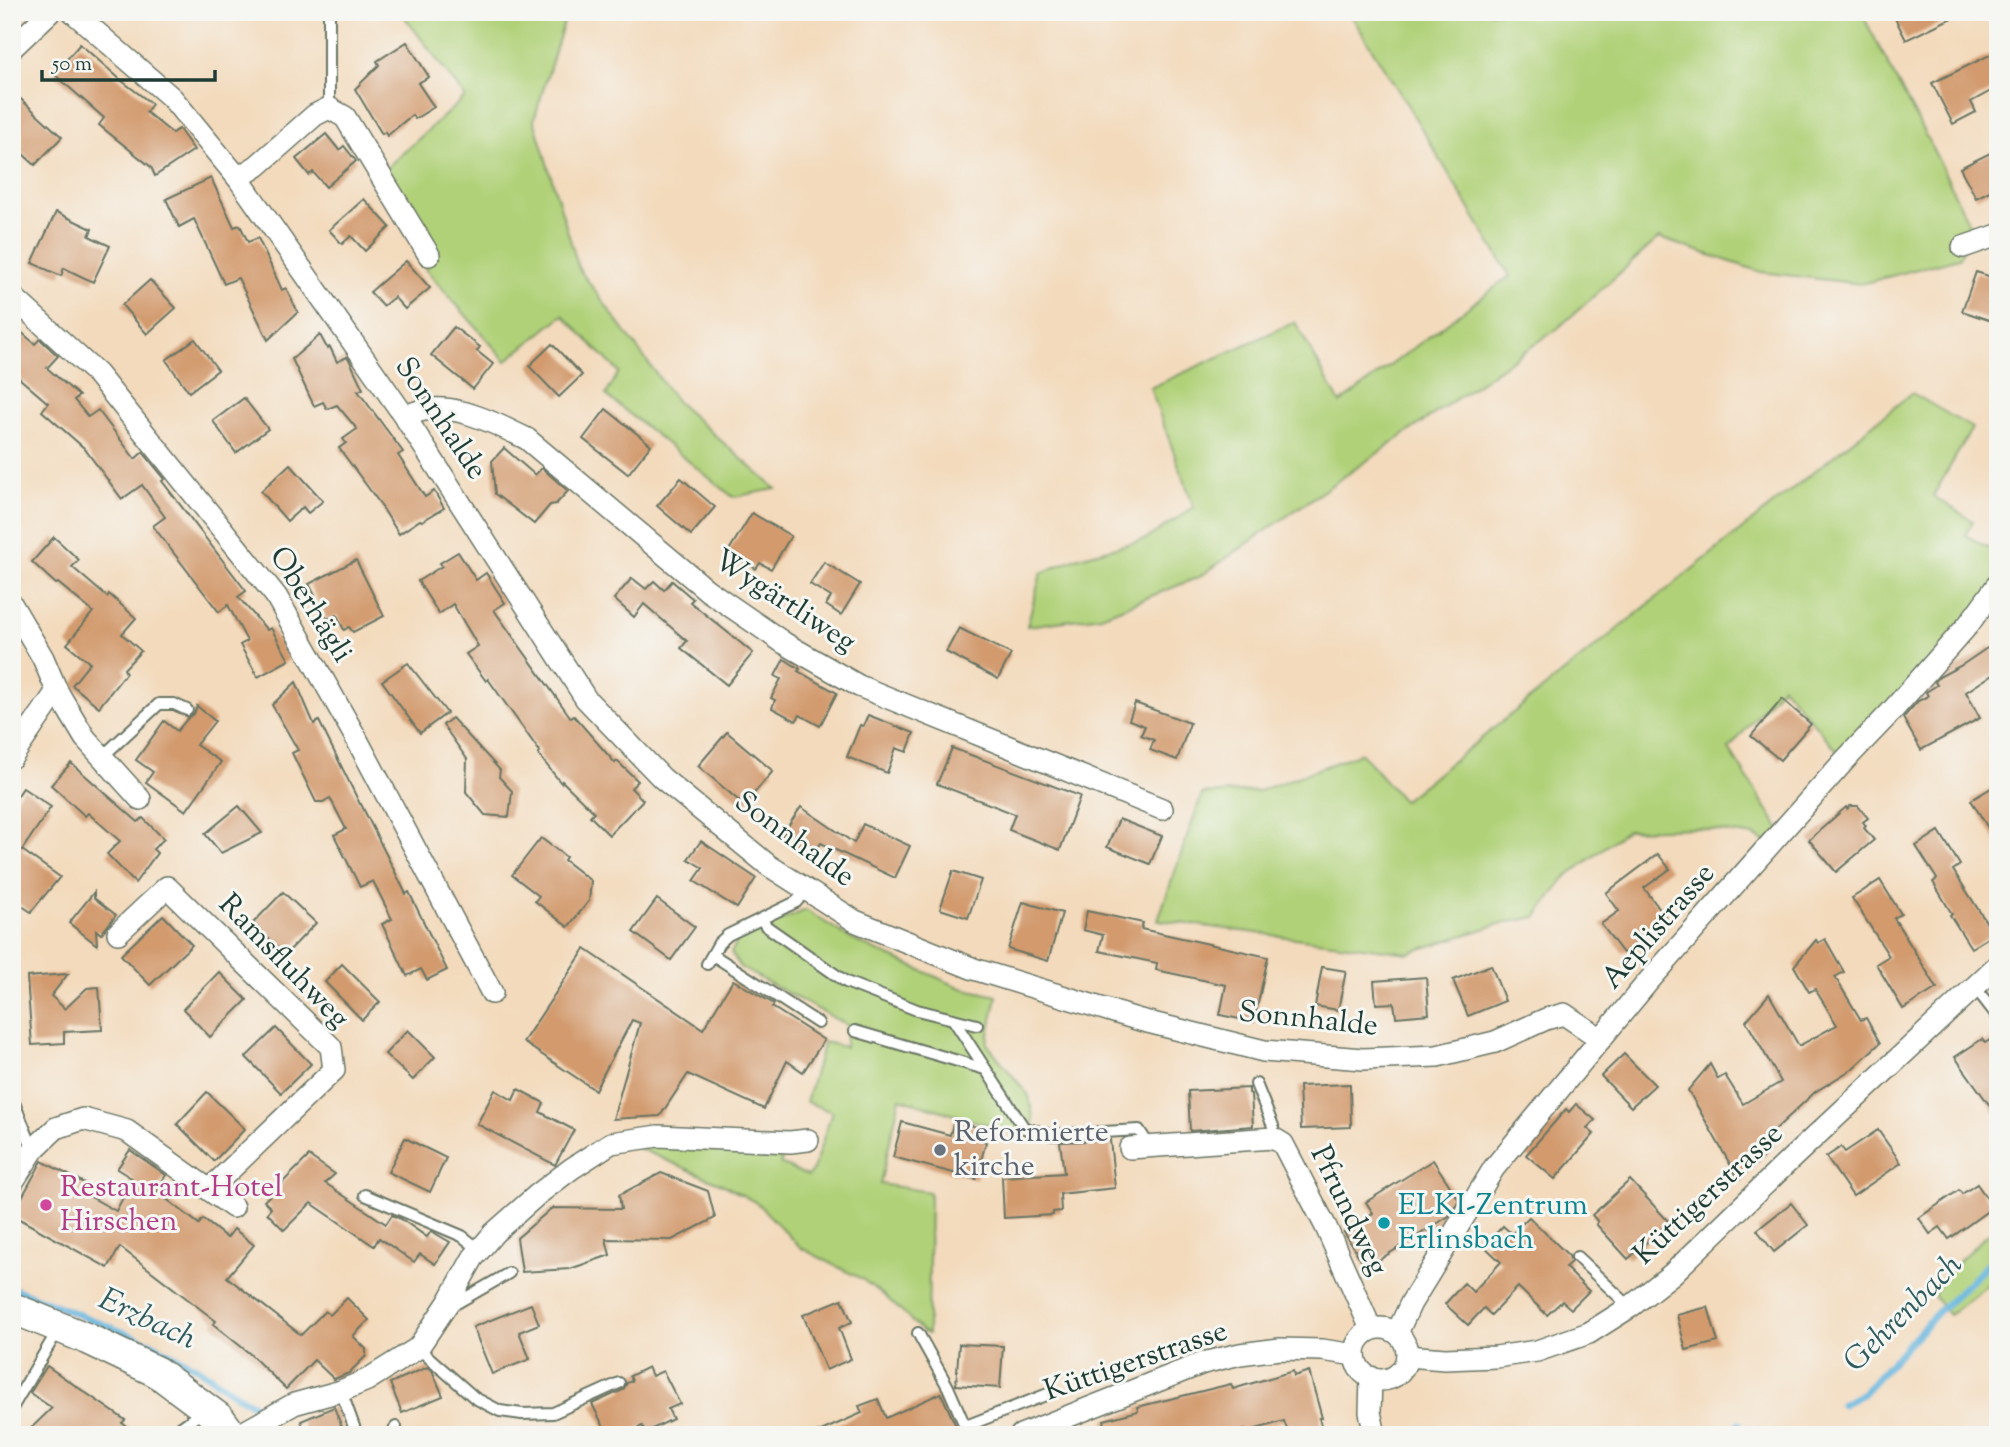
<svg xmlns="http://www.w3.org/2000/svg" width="2010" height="1447" font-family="'Sorts Mill Goudy',serif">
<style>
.green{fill:#b0d178;stroke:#688756;stroke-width:2}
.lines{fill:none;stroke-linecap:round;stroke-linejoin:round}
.stream{stroke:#62b4dd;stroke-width:7}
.building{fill:#d29a6d}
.service-casing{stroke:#697464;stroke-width:14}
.minor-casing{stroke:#697464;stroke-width:24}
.secondary-casing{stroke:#697464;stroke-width:33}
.service{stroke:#fff;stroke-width:10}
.minor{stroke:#fff;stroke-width:21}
.secondary{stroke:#fff;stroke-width:30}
.worship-dot{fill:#6b7280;stroke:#f6f6f2;stroke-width:2.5}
.hotel-dot{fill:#d1479c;stroke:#f6f6f2;stroke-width:2.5}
.culture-dot{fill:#0f9aa8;stroke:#f6f6f2;stroke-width:2.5}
.labels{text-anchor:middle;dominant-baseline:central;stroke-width:6;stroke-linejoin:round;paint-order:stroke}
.street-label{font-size:30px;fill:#1f3d34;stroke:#f6f6f2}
.worship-label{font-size:30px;fill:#5b616d;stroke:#f6f6f2;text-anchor:start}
.hotel-label{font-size:30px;fill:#b23c85;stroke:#f6f6f2;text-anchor:start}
.culture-label{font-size:30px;fill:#0d838f;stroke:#f6f6f2;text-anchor:start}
.water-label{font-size:32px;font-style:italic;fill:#305b5e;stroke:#f6f6f2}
</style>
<rect width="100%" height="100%" fill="#f6f6f2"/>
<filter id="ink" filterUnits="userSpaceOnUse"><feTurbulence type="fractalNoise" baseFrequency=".0143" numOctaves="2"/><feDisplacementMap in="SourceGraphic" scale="14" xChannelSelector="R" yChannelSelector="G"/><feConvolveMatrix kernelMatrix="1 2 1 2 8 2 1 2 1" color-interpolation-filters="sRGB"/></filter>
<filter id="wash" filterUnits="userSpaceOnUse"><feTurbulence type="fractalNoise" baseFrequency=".00686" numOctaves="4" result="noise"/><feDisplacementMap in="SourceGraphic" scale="28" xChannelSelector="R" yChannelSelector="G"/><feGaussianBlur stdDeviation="1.57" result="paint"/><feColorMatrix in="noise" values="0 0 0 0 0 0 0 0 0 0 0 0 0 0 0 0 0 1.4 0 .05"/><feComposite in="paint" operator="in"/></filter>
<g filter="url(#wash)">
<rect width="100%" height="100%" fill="#f3dabc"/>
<g class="green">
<polygon points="401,12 567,12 534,120 579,269 677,402 776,489 733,497 606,395 619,372 563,315 506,361 425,269 437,255 383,171 465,97"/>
<polygon points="1349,12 1861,12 1941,165 1974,235 1963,247 1959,258 1861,284 1761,272 1659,238 1557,329 1199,577 1101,616 1027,626 1041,573 1079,557 1146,539 1194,507 1150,388 1295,322 1340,403 1510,276 1408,106"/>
<polygon points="1912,393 1972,428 1933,496 1973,521 1965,535 1998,553 1998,584 1845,760 1782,686 1729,749 1782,833 1771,845 1754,836 1698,828 1627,830 1564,879 1536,917 1499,924 1408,953 1158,920 1202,794 1259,791 1361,753 1403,801"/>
<polygon points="806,910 853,940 961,988 997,996 987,1044 1029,1096 1033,1118 1033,1139 900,1098 880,1184 930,1192 928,1334 923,1332 886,1297 862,1279 801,1248 757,1203 724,1185 636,1147 665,1143 776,1151 784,1155 780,1164 808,1176 813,1170 832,1112 806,1102 824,1042 845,1047 847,1025 741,968 731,953 738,939"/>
<polygon points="1998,1229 1998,1277 1949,1315 1934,1296 1944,1274 1988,1234"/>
</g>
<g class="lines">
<g class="stream">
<polyline points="12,1288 152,1344 196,1367 241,1398 256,1406"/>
<polyline points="1842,1404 1862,1394 1939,1311 1998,1255"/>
<polyline points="1728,1435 1739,1424"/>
</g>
</g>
<g id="blocks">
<g class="building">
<polygon points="1892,12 1964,12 1906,40"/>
<polygon points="407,42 429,77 418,83 434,107 415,119 412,115 387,136 385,132 382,134 355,89 379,65 377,61"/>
<polygon points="80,44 122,81 152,104 146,112 172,133 179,129 194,150 155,176 151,167 99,125 104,118 54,74"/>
<polygon points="1998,51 1998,87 1971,102 1976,112 1953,124 1932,83"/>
<polygon points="12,91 62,137 35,165 12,144"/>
<polygon points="326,134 339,150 344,146 356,161 326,187 313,172 309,175 296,159"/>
<polygon points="1998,149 1998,187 1976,198 1960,168"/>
<polygon points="211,178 234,227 240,225 248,242 258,238 282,290 286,288 298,312 268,340 238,278 224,284 194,219 179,227 166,199"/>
<polygon points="364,199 390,227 365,251 351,236 342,244 329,230"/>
<polygon points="56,212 92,229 89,236 110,246 93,282 64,268 61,276 32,263"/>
<polygon points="406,261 430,288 405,309 394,297 383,306 370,292"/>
<polygon points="1976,272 1998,279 1998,323 1962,311"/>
<polygon points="150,280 176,308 147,334 122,305"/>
<polygon points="12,324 35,344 40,339 58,356 47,368 79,396 74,400 88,417 98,410 135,459 143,452 165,479 162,481 246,591 238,597 267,630 271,628 289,660 258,677 240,645 247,641 228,605 219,612 153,526 165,517 142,485 122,499 84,448 42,411 48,403 12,372"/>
<polygon points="454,327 480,347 477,351 493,364 473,389 431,355"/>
<polygon points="320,335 327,348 330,347 337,362 347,357 349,359 363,389 358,391 403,452 398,455 425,497 434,491 444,508 422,521 420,520 399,534 378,501 339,448 346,443 343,439 357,429 337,405 327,409 323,402 314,406 292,359"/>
<polygon points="195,339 218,370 189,392 166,360"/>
<polygon points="552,344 582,375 559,397 529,366"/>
<polygon points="244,398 268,429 236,453 213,421"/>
<polygon points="606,409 651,445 628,474 583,439"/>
<polygon points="504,448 535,475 542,468 568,491 556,504 550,505 534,524 495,494 492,461"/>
<polygon points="290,464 323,501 308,513 303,507 287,521 261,491"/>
<polygon points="681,478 715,507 691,535 657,506"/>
<polygon points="752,513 791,536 771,569 760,563 756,569 728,552"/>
<polygon points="54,537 79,560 72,567 107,597 109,594 136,618 122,634 141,651 124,669 126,673 99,707 72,685 90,663 67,644 93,612 58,583 56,584 32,562"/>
<polygon points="458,552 476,580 486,573 505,603 494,610 571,718 574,716 615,763 617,761 638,781 631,788 643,800 609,835 590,816 594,812 562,781 561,783 538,754 540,752 488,679 486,681 466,654 478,646 453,604 439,614 418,581 442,566 440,563"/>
<polygon points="356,560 384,616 353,632 349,627 344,630 337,615 327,619 309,584"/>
<polygon points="824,562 860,584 841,615 826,605 831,597 810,584"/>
<polygon points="632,578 646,589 654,581 664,590 672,581 693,599 690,602 753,653 727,685 681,648 687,641 644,604 634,617 614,599"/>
<polygon points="959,628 1011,654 998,679 946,652"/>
<polygon points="1990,646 1998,657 1998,671 1966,692 1980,718 1921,750 1903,718 1918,701 1928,696 1926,692 1937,685 1935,682 1939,677 1962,665"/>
<polygon points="784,659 800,669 798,671 837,693 820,726 800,715 796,721 772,708 775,700 771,698 781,679 775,676"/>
<polygon points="408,663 447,713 420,733 382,681"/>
<polygon points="296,682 314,724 319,721 360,804 361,804 406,894 409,892 447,970 427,980 421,969 407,976 382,924 392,919 373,881 360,887 334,835 346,829 330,798 323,802 316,802 292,753 298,750 272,705"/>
<polygon points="1782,699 1811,724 1780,760 1751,736"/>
<polygon points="1135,703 1190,723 1177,760 1150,750 1154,740 1141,735 1145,726 1129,720"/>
<polygon points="197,706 215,721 196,745 221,762 186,811 146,782 153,772 136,760 164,721 177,731 188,718 194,714"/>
<polygon points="868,715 914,733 907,752 896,748 887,773 847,757 860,725 863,726"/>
<polygon points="452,718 500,770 499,777 512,791 509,817 485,815 466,792 467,759 443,725"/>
<polygon points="727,732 773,771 744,805 698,766"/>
<polygon points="952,748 1080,796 1060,850 1009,830 1015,814 937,784"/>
<polygon points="71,763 138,822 143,818 164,839 153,849 157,853 135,883 107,854 120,841 88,813 85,816 51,785"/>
<polygon points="1998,784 1998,844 1971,800"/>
<polygon points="23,788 51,807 22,850 60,877 31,912 12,899 12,804"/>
<polygon points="239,806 262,833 221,853 205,834"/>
<polygon points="1850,806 1858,806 1868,818 1863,822 1866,826 1864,828 1874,840 1836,872 1809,840 1846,807 1847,809"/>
<polygon points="801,807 854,843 863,824 910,846 895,878 821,843 810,858 780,838"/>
<polygon points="1119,819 1162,836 1150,864 1107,847"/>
<polygon points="1939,831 1960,865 1953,870 1994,934 1971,948 1950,915 1952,914 1933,882 1937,879 1916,846"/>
<polygon points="541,838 566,857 564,860 591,881 589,901 568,927 535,901 539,896 512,875"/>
<polygon points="701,841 756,878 737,908 694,881 703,868 688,859"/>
<polygon points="1658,854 1670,869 1644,888 1668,920 1623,953 1601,924 1619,911 1606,893"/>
<polygon points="953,871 981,880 968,918 940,909"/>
<polygon points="1880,880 1901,914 1894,918 1937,988 1903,1009 1876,964 1889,956 1852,898"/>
<polygon points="94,892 94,898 116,915 101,934 96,930 97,945 69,923"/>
<polygon points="283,892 316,923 285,955 253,923"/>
<polygon points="657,899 695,927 671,960 633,932"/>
<polygon points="1023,902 1062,913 1048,961 1008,949"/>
<polygon points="1087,911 1143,923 1141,929 1268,957 1254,1022 1220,1015 1226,985 1156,970 1157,963 1099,951 1103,935 1083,930"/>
<polygon points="163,915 192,945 150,985 121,955"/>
<polygon points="1825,939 1844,972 1835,977 1861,1020 1866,1018 1880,1043 1852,1069 1815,1092 1764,1140 1770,1150 1739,1180 1688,1090 1710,1064 1718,1079 1725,1075 1743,1104 1781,1082 1746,1021 1769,994 1799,1046 1837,1025 1815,989 1809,992 1794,966 1816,940 1818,943"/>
<polygon points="585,949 703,1029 733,980 774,1004 772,1007 824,1040 803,1072 787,1061 764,1109 688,1074 660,1116 613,1119 640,1023 632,1020 595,1090 523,1042"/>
<polygon points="342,964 380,1002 362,1020 325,982"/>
<polygon points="1491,965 1505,1001 1468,1016 1453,980"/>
<polygon points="1322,967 1346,971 1338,1010 1315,1006"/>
<polygon points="219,972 247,1000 210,1037 183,1009"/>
<polygon points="68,974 51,996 65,1009 87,988 99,987 102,1030 64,1032 64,1043 32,1045 27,977"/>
<polygon points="1426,977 1429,1014 1396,1017 1394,1003 1376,1004 1374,981"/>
<polygon points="276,1028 311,1064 281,1093 246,1057"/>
<polygon points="408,1030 435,1057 413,1080 385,1054"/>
<polygon points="1998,1035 1998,1117 1955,1057 1982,1039 1985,1043"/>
<polygon points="1624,1054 1655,1085 1631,1107 1601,1076"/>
<polygon points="1350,1084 1351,1127 1301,1129 1299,1086"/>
<polygon points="1249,1088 1249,1093 1251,1094 1253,1126 1190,1131 1188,1091"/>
<polygon points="518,1089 544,1103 540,1112 574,1130 555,1165 477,1124 495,1090 513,1100"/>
<polygon points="207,1092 245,1129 214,1161 177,1124"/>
<polygon points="1576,1104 1595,1120 1587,1128 1594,1134 1555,1179 1526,1155 1566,1109 1569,1112"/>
<polygon points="954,1121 984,1129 981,1140 986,1142 976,1179 893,1157 902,1122 950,1135"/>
<polygon points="1878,1130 1901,1163 1853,1196 1826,1157 1841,1147 1845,1152"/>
<polygon points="405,1138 446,1158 430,1192 388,1172"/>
<polygon points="1110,1140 1115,1188 1060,1194 1061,1211 1053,1212 1053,1215 1004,1218 1002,1177 1064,1173 1060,1142"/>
<polygon points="130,1150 166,1175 156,1191 199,1224 203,1219 227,1238 234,1229 254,1245 227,1277 301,1335 325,1311 330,1315 347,1298 369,1320 353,1336 366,1349 366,1356 349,1373 334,1379 314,1360 286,1389 249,1353 213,1324 216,1321 120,1247 108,1268 12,1215 42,1161 86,1184 82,1192 116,1211 133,1179 117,1169"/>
<polygon points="309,1156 335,1174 325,1183 386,1224 392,1215 401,1219 427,1237 431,1231 450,1242 435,1264 420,1254 414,1262 379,1238 374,1246 311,1203 284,1230 267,1213 271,1208 264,1201"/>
<polygon points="1433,1160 1459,1200 1449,1216 1366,1268 1344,1232 1373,1213 1366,1202"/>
<polygon points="661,1173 708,1191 715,1218 672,1240 606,1239 610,1255 570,1269 522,1272 517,1238 552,1208 621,1209 619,1195"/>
<polygon points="1630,1180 1669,1222 1628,1259 1596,1224 1598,1222 1592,1215"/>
<polygon points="1977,1184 1993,1207 1949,1239 1940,1227 1930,1234 1919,1218 1959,1190 1962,1194"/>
<polygon points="1791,1203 1808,1225 1774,1252 1757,1230"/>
<polygon points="1529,1217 1569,1256 1571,1262 1565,1267 1589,1291 1571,1309 1562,1301 1547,1315 1518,1287 1491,1315 1484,1308 1468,1325 1445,1304 1464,1283 1473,1292 1501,1262 1484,1246 1503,1226 1512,1234"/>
<polygon points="842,1299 852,1322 839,1328 851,1359 826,1370 803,1315"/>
<polygon points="531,1304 539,1324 519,1332 530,1359 492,1374 473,1327"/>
<polygon points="1708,1307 1718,1342 1686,1350 1677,1315"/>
<polygon points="959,1344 1003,1346 1000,1388 956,1385"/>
<polygon points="47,1366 125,1420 122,1423 138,1435 24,1435 52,1408 30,1393"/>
<polygon points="428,1367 432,1370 443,1396 402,1413 390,1383"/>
<polygon points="648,1367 652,1376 663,1371 680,1404 668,1409 673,1419 646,1432 642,1426 625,1435 608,1435 592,1404 623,1390 627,1383 632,1381 630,1376"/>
<polygon points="1293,1371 1294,1376 1309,1371 1322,1418 1319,1418 1322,1429 1304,1435 1289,1435 1284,1421 1246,1432 1245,1430 1228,1435 1107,1435 1104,1420 1138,1411 1137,1407 1231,1384 1233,1389"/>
<polygon points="941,1393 960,1435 812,1435 862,1413 859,1406 878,1399 886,1418"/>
<polygon points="334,1407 345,1435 306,1435 301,1421"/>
</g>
</g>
</g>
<g filter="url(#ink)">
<use href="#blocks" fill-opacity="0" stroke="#697464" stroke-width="2"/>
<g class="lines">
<g class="service-casing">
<g id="service">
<polyline points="329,12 329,108"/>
<polyline points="102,757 159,704 174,704 187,710"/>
<polyline points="762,920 766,926 846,982 917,1010 977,1025"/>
<polyline points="713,955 818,1023"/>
<polyline points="707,964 719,943 728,935 796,902 807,890"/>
<polyline points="1974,986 1998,1017"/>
<polyline points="953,1019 1024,1128 1052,1135 1139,1130 1150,1147"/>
<polyline points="855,1031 985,1069"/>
<polyline points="1256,1084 1273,1126 1273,1138"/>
<polyline points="12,1098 30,1142 34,1149"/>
<polyline points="365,1195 462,1236 480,1250"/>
<polyline points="1577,1257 1630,1307"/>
<polyline points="450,1307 509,1273"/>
<polyline points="918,1333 948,1387 969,1435"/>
<polyline points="418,1348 475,1398 500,1411 522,1414 553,1413 619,1383"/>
<polyline points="341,1391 357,1435"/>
<polyline points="12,1408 58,1330"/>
<polyline points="966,1426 1048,1394"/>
<polyline points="170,1435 205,1410"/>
<polyline points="391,1435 396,1427"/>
</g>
</g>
<g class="minor-casing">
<g id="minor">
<polyline points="73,12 172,98 238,178 405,417 586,699 662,778 768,865 855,921 974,969 1140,1020 1264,1051 1363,1059 1437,1056 1495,1042 1546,1019 1564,1014 1601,1039"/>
<polyline points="12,48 50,12"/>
<polyline points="238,178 257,166 315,115 329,108 345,117 429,255"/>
<polyline points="1963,247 1998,235"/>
<polyline points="12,296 97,374 276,596 355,736 492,993"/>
<path d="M405 417C442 395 493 422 527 439L707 590 784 643 859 686 1162 809"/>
<polyline points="12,605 43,658 57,691 85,738 140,799"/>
<polyline points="12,757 57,691"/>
<polyline points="118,933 167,887 331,1047 334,1070 210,1189"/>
<polyline points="1130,1148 1273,1138 1283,1144 1326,1227 1371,1329"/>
<polyline points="12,1183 34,1149 56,1128 83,1119 127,1131 233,1207"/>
<circle cx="1381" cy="1354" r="26"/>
<polyline points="1397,1333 1411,1303 1494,1168 1647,983 1845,760 1890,713 1968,625 1998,584"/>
<polyline points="1407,1356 1445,1359 1496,1357 1537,1351 1589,1333 1630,1307 1672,1274 1792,1158 1998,965"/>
<polyline points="1371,1377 1370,1412 1375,1435"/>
<polyline points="239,1435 294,1404 341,1391 367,1380 418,1348 448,1303 473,1258 494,1233 537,1195 571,1169 611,1143 658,1136 790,1142 808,1140"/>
<polyline points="1021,1435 1203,1363 1240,1354 1280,1349 1322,1350 1355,1355"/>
</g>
</g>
<g class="secondary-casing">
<polyline id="secondary" points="12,1308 88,1339 157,1372 220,1419 232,1435"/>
</g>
<use href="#service" class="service"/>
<use href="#minor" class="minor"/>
<use href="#secondary" class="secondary"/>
</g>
</g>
<circle class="worship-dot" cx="940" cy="1150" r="7"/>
<circle class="hotel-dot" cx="46" cy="1205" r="7"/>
<circle class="culture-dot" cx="1384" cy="1223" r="7"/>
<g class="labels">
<g class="street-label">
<text transform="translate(440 419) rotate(56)">Sonnhalde</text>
<text transform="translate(784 602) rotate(33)">Wygärtliweg</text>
<text transform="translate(310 605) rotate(58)">Oberhägli</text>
<text transform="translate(794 840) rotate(36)">Sonnhalde</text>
<text transform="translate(1659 927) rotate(-49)">Aeplistrasse</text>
<text transform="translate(283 962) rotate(46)">Ramsfluhweg</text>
<text transform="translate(1308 1020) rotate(6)">Sonnhalde</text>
<text transform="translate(1709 1195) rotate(-43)">Küttigerstrasse</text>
<text transform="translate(1348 1211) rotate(64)">Pfrundweg</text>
<text transform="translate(1136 1362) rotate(-19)">Küttigerstrasse</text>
</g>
<g class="worship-label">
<text x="954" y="1133">Reformierte<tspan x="954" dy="34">kirche</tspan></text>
</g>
<g class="hotel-label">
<text x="60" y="1188">Restaurant-Hotel<tspan x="60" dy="34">Hirschen</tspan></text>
</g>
<g class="culture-label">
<text x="1398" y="1206">ELKI-Zentrum<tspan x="1398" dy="34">Erlinsbach</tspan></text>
</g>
<g class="water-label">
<text transform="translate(1904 1314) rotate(-45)">Gehrenbach</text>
<text transform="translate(147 1320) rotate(25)">Erzbach</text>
</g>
</g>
<rect width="2010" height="1447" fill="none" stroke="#f6f6f2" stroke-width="42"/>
<path d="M42 70v10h173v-10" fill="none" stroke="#1f3d34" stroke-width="3.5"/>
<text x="52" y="70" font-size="21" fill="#1f3d34" stroke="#f6f6f2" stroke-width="5" paint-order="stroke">50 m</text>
</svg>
